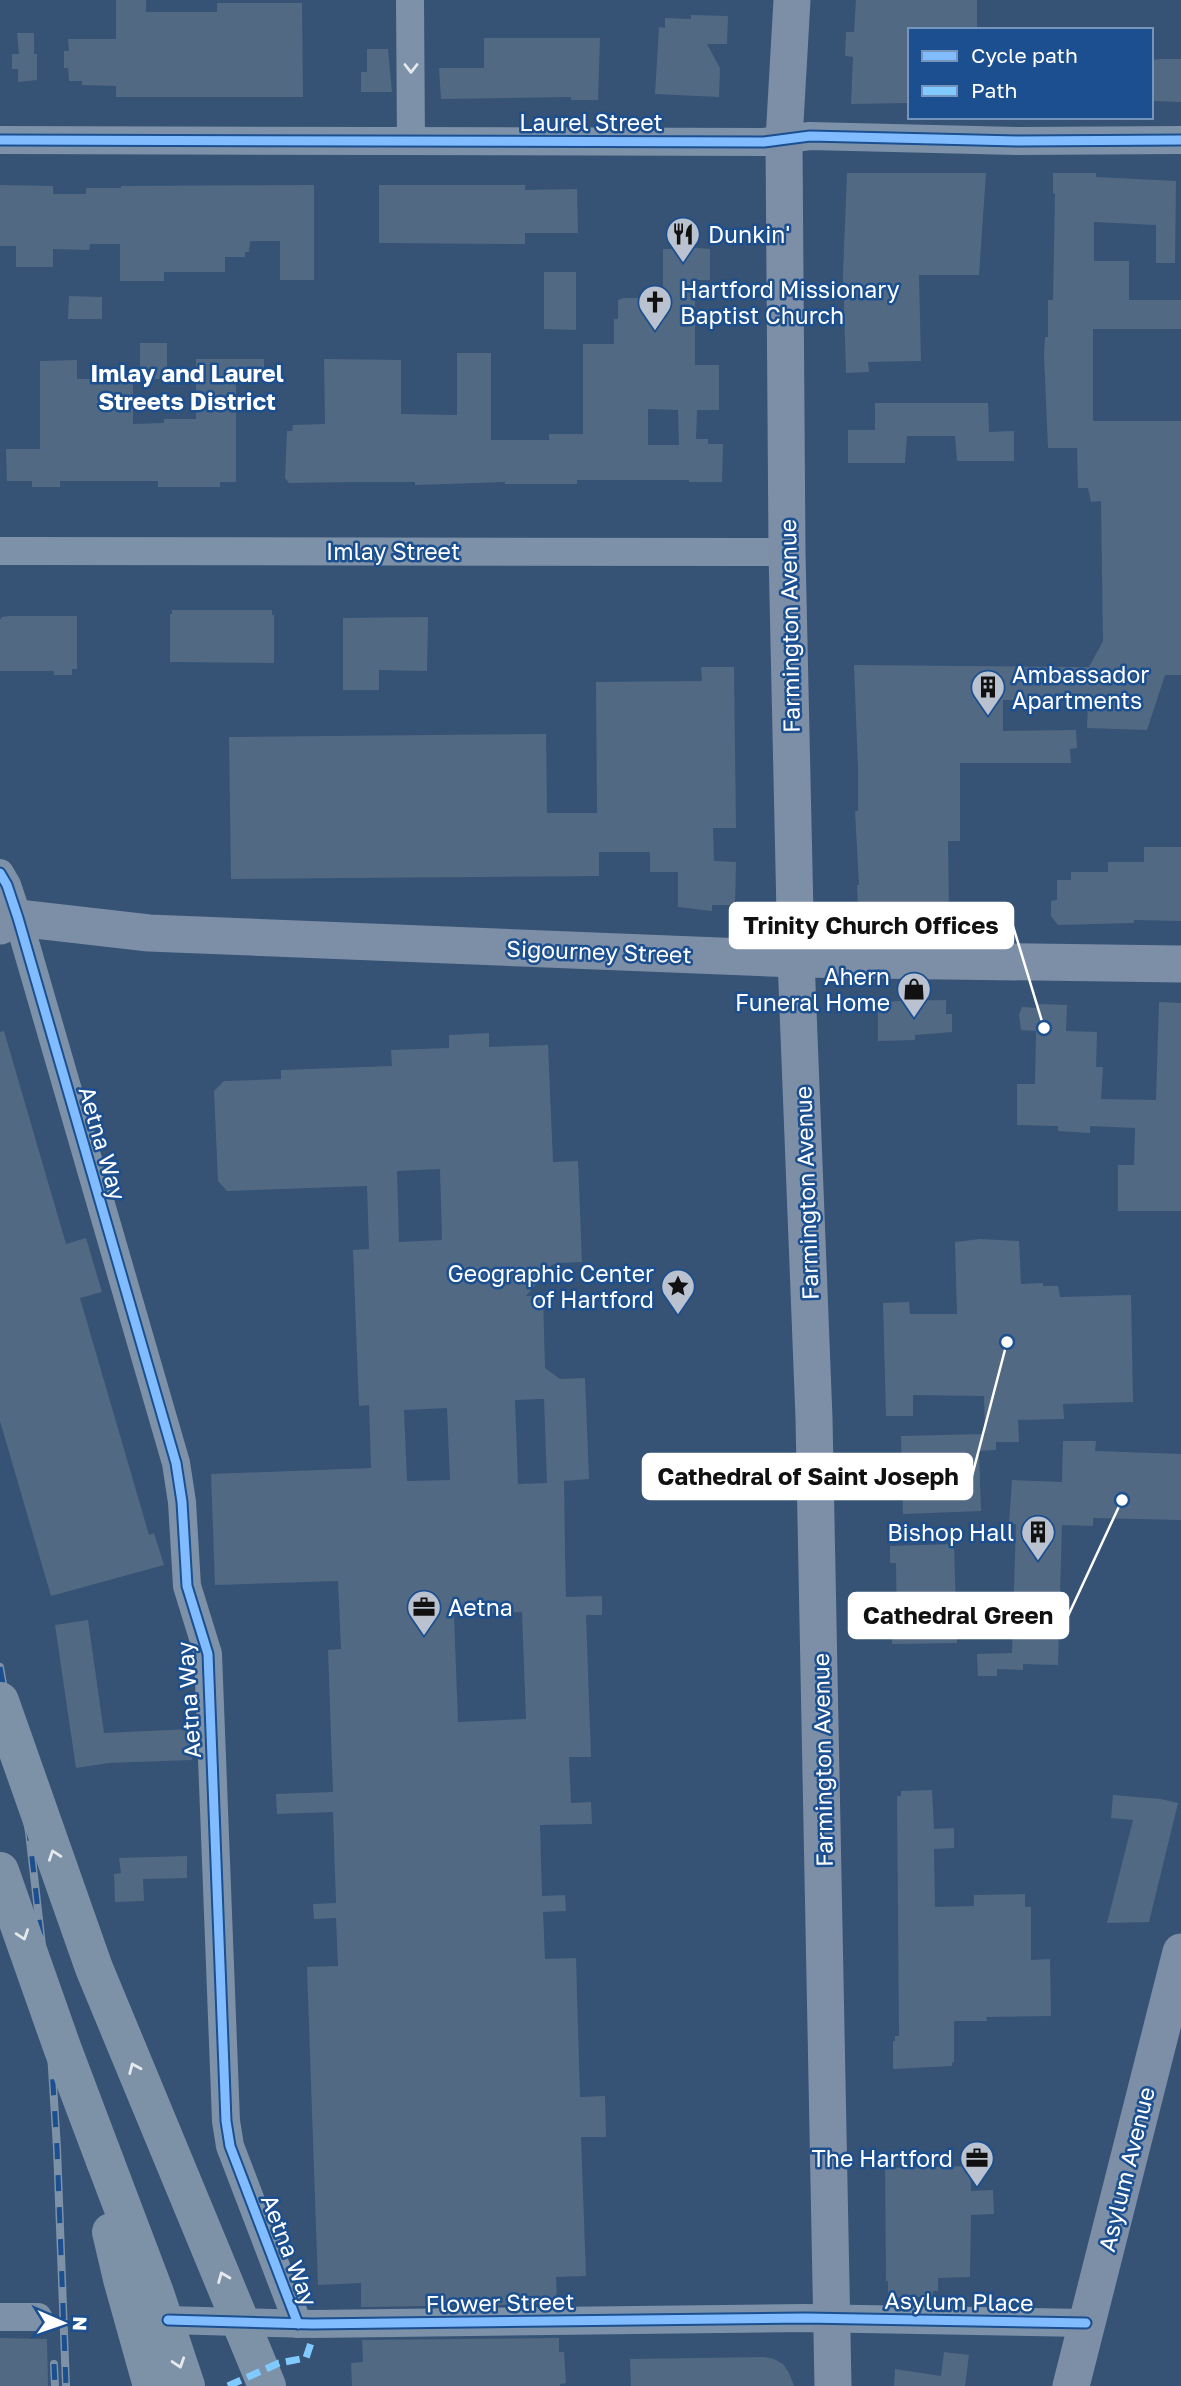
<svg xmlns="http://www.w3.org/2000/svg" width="1181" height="2386" font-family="'Golos Text',sans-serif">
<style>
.building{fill:#526984;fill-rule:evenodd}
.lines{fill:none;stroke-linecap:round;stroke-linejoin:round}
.minor{stroke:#7d92a8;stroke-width:28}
.major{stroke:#7d8ea7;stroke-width:37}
.highway{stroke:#7e92a7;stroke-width:38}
.rail-casing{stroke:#7e92a7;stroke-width:8}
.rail{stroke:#1b4f8f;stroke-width:5;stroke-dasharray:16;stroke-linecap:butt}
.highway-bridge{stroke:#7e92a7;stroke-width:38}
.quiet{stroke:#80caff;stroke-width:7;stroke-dasharray:14 7;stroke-linecap:butt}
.cycleway-casing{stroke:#1b4f8f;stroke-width:13}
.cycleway{stroke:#80bcff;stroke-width:9}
.oneway{stroke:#e5e9ee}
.oneway2{stroke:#e5e9ed}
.labels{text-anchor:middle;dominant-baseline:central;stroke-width:5;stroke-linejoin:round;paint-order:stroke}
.street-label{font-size:23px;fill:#fff;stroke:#1b4f8f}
.poi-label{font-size:23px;fill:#fff;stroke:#1b4f8f;text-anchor:start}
.neighbourhood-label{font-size:24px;font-weight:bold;fill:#fff;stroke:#1b4f8f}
.leader{fill:none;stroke:#fff;stroke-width:2.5}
.callout-dot{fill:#fff;stroke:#1b4f8f;stroke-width:2.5}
.callout{fill:#fff;stroke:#fff;stroke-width:2.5}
.callout-label{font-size:24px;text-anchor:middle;font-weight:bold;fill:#111}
</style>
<rect width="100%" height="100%" fill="#365274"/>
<g class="building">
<polygon points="116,0 146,0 146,12 217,12 217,3 302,3 303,97 116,97 116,86 82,85 82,81 69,81 68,68 64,68 64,51 69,51 68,39 116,39"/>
<polygon points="856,0 977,0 977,30 912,28 910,30 908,73 910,103 851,104 853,57 845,56 846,32 854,32"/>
<polygon points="691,15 728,16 727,44 707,44 720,68 719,97 655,94 659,27 665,28 665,18 691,19"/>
<polygon points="17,33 34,33 34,54 37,54 37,80 18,82 18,69 12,69 12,54 19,54"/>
<polygon points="484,38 600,38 598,100 571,100 571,97 441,99 439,68 484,68"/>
<polygon points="367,49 388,49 392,92 361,92 361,72 367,72"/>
<polygon points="1162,59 1181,59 1181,102 1151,101 1151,60"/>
<polygon points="847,173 986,173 979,275 919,275 921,361 868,362 869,372 846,373 843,273"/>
<polygon points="1053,173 1096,173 1096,177 1176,181 1175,263 1156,263 1156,225 1094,222 1094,261 1129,261 1129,300 1181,300 1181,329 1093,329 1093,421 1181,421 1181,675 1165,675 1147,730 1087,728 1088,700 1003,700 1003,731 1076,730 1077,748 1070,749 1071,763 960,763 960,841 948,841 949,914 980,914 980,927 948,928 949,936 867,937 860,930 860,907 858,907 857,885 859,885 855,811 858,811 858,769 854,665 1089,667 1103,641 1101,501 1091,502 1088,488 1078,488 1077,448 1048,448 1044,355 1045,337 1048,337 1048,300 1053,300 1055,194 1053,193"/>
<polygon points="0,185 53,186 53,194 86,194 86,188 121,188 121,186 314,185 314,280 280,280 280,241 250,241 249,252 245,252 245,257 225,257 225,272 164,272 164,281 120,281 120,244 90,244 89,250 53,249 53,267 16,267 16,246 0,246"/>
<polygon points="379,185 525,185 525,190 577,189 578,233 525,233 525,244 379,243"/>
<path d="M684 247 710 249V280H695V365H719V410H697L696 439H708V444H723L722 482H689V480H577V484H505V482L415 485V482H354L289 483 285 478 287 431H292L293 425 325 424 324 359 401 360V414L457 415V353H491V440H549V434H583V344H614V319H618V300L623 298H663V249H684ZM648 409 678 410 679 445H648Z"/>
<polygon points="544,272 576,272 576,330 544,329"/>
<polygon points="69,296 102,297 102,319 68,319"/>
<rect x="140" y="343" width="27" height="36"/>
<polygon points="196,359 264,359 264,377 250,377 250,384 236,384 236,482 220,482 220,487 158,487 158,481 60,481 60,487 32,487 32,481 7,481 6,449 40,449 40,361 77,360 77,379 133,379 133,424 164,423 164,419 196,419"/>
<polygon points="875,403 988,403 989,432 1014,431 1014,461 957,461 955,436 907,436 905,463 848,463 848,430 875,430"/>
<polygon points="172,610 272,610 272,615 274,615 274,663 170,662 170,614 172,614"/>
<polygon points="10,616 77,616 77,669 72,669 72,675 54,675 54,671 0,671 0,620 2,617"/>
<polygon points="428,617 427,671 379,670 379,690 343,690 343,618"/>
<polygon points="701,667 734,667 736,828 713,828 714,861 736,862 735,905 712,905 712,911 678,907 678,872 650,872 650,852 599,852 599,876 231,879 229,737 546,734 547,813 597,813 596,682 702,681"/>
<polygon points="1144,847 1181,847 1181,921 1134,920 1134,923 1058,925 1051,916 1051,901 1057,900 1057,880 1071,880 1071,872 1108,872 1108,862 1144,862"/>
<polygon points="946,1000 946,1014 952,1014 952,1032 915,1035 915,1040 878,1041 878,1011 881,1011 880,1005 888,1005 888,1002 897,1001"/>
<polygon points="1159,1002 1181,1003 1181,1211 1118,1211 1118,1165 1134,1165 1135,1128 1090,1126 1090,1133 1058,1131 1058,1126 1017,1125 1017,1084 1035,1084 1036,1034 1036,1031 1021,1030 1019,1015 1022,1007 1038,1008 1038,1004 1067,1005 1066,1031 1097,1032 1096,1067 1103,1067 1101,1099 1156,1100"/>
<polygon points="4,1031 66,1244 86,1238 102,1292 80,1298 149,1535 154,1533 164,1565 51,1596 0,1421 0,1032"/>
<path d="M489 1033V1047L548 1045 553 1162 578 1161 582 1262 558 1263 552 1265 526 1296H543L545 1368 560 1379 585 1378 589 1479 564 1481 565 1551 566 1597 602 1596V1615H586L591 1757H569L571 1803 591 1802 592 1824 540 1825 542 1896 565 1895 566 1911 543 1912 545 1959 576 1958 580 2097 605 2096 606 2137H581L586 2276 556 2277 557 2304 361 2307V2283L318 2285 307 1967 338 1966 336 1918 314 1919 313 1904 336 1903 333 1812 277 1814 276 1794 333 1792 328 1650 341 1649 338 1581 215 1585 211 1474 371 1468 369 1405 359 1406 353 1250 369 1249 367 1186 227 1191 218 1181 214 1091 224 1081 281 1079V1070L392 1066 391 1050 449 1048V1035ZM440 1169 442 1240 399 1242 397 1171ZM544 1399 547 1483 518 1484 515 1400ZM447 1408 450 1480 407 1481 404 1410ZM522 1612 526 1719 458 1722 454 1615Z"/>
<polygon points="980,1239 1019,1241 1021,1284 1043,1283 1043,1286 1058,1286 1060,1297 1131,1295 1133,1402 1063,1404 1064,1419 1018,1420 1019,1442 996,1442 996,1450 979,1451 981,1511 903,1514 901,1436 985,1434 984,1396 913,1395 913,1416 886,1416 883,1303 909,1302 910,1314 957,1314 955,1242"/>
<polygon points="1063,1441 1096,1441 1095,1451 1181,1454 1181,1520 1093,1518 1093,1526 1062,1525 1058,1665 1023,1664 1023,1670 997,1669 997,1676 978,1676 977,1654 1012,1653 1016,1524 1009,1524 1012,1480 1062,1482"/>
<polygon points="954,1544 957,1643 892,1644 892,1627 897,1627 896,1563 890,1563 890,1546"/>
<polygon points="88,1620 104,1733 191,1729 192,1760 109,1763 76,1768 55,1625"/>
<polygon points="932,1790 934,1829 954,1828 954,1848 934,1849 935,1907 974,1906 974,1895 1025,1894 1025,1907 1031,1907 1031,1960 1050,1959 1051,2016 986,2017 987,2021 954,2021 954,2063 952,2062 952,2066 893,2069 893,2041 895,2041 895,2036 899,2036 897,1796 901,1796 901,1791"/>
<polygon points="1113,1795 1161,1799 1178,1803 1149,1922 1107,1923 1133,1820 1111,1818"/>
<polygon points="187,1856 187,1878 143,1879 144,1901 115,1902 114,1874 121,1873 119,1858"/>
<polygon points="970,2166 971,2191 993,2190 994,2214 971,2215 970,2277 938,2278 938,2291 933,2291 933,2297 888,2298 888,2281 886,2281 885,2168"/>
<polygon points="0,2338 47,2339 48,2386 0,2386"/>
<polygon points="559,2338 559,2352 564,2352 566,2383 560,2384 560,2386 352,2386 351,2363 363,2362 362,2340"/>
<polygon points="944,2352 969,2355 965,2386 894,2386 895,2369 941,2376"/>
<polygon points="764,2357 774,2359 783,2364 789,2373 794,2386 631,2386 630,2359"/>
</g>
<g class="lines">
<g class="minor">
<polyline points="410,0 411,141"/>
<polyline points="0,140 764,142 810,136 1017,141 1181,140"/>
<polyline points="0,551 787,552"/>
<polyline points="0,873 7,885 18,918 176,1463 182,1502 187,1586 208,1654 226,2121 230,2146 298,2324"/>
<polyline points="0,2317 38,2317"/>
<polyline points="168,2320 312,2324 805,2318 1086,2323"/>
</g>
<g class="major">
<polyline points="792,0 784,140 787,552 796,959 814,1418 833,2386"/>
<polyline points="0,926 18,918 149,933 796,959 1181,964"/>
<polyline points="1071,2386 1181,1952"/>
</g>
<g class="highway">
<polyline points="105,2161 155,2293 186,2386"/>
<polyline points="111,2232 122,2279 152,2386"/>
</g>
<g class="rail-casing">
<g id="rail">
<polyline points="0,1667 29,1832 47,1989 57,2148 66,2386"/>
<polyline points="54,2364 55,2386"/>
</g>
</g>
<use href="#rail" class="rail"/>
<g class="highway-bridge">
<polyline points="0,1701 94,1968 267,2386"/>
<polyline points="0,1871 62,2047 105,2161"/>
</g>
<polyline class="quiet" points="228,2386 279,2363 306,2358 311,2343"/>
<g class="cycleway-casing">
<g id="cycleway">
<polyline points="0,140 764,142 810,136 1017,141 1181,140"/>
<polyline points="0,873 7,885 18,918 176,1463 182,1502 187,1586 208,1654 226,2121 230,2146 298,2324"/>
<polyline points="168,2320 312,2324 805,2318 1086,2323"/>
</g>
</g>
<use href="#cycleway" class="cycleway"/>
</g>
<defs><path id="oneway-chevron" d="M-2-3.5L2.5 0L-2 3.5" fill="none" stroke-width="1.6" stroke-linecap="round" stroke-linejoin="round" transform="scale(1.75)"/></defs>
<use class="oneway" href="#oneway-chevron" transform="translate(411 68) rotate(90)"/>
<g class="oneway2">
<use href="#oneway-chevron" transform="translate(54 1855) rotate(-109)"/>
<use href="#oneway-chevron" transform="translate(23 1935) rotate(71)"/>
<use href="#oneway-chevron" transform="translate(134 2068) rotate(-113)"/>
<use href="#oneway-chevron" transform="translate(223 2277) rotate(-112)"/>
<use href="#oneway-chevron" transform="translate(179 2363) rotate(72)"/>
</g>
<defs>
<g id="restaurant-pin" transform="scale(1.75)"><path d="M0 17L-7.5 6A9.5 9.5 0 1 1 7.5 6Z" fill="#b9c2ce" stroke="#1b4f8f"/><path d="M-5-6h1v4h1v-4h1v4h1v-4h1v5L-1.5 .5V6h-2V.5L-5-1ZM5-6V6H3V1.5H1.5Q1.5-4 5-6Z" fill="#111"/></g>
<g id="church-pin" transform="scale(1.75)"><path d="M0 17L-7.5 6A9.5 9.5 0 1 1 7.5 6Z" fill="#b9c2ce" stroke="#1b4f8f"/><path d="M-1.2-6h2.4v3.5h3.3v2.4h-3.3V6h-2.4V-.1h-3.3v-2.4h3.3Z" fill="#111"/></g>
<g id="building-pin" transform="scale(1.75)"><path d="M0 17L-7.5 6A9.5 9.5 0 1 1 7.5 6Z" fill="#b9c2ce" stroke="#1b4f8f"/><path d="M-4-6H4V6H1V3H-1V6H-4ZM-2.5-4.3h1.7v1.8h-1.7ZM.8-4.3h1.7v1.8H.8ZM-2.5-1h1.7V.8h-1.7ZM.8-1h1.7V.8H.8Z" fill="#111"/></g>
<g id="shop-pin" transform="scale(1.75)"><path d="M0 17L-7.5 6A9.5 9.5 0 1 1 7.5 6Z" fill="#b9c2ce" stroke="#1b4f8f"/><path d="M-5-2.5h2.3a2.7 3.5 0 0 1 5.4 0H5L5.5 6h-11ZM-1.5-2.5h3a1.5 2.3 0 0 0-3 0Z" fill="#111"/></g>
<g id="sight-pin" transform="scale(1.75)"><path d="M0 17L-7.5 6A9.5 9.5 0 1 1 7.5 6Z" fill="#b9c2ce" stroke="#1b4f8f"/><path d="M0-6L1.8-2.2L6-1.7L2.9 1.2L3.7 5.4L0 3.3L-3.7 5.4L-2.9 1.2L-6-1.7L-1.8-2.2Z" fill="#111"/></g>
<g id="office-pin" transform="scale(1.75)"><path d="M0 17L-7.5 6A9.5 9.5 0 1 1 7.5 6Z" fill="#b9c2ce" stroke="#1b4f8f"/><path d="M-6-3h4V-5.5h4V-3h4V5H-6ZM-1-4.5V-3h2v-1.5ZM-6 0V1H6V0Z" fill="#111"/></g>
</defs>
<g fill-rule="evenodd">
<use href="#restaurant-pin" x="683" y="234"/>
<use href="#church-pin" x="655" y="302"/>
<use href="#building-pin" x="988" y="687"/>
<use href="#shop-pin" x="914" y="989"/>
<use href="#sight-pin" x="678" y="1286"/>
<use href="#building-pin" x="1038" y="1532"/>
<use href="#office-pin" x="424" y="1607"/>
<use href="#office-pin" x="977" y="2158"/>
</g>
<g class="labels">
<g class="street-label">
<text x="591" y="122">Laurel Street</text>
<text x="393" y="551">Imlay Street</text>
<text transform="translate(789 626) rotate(-91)">Farmington Avenue</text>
<text transform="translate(599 951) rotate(2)">Sigourney Street</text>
<text transform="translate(103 1143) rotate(74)">Aetna Way</text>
<text transform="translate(806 1193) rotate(-92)">Farmington Avenue</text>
<text transform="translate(188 1700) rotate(-94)">Aetna Way</text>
<text transform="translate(822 1760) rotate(-91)">Farmington Avenue</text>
<text transform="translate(1126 2169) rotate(-76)">Asylum Avenue</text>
<text transform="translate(290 2250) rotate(69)">Aetna Way</text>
<text transform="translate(959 2301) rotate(1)">Asylum Place</text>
<text transform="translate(500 2302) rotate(-1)">Flower Street</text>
</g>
<g class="poi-label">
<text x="708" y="234">Dunkin'</text>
<text x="680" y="289">Hartford Missionary<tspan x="680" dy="26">Baptist Church</tspan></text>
<text x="1012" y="674">Ambassador<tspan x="1012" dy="26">Apartments</tspan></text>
<text x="890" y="976" text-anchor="end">Ahern<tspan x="890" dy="26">Funeral Home</tspan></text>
<text x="654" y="1273" text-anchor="end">Geographic Center<tspan x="654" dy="26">of Hartford</tspan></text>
<text x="1014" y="1532" text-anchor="end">Bishop Hall</text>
<text x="448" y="1607">Aetna</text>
<text x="953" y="2158" text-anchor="end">The Hartford</text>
</g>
<g class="neighbourhood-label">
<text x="187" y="372">Imlay and Laurel<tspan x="187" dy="28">Streets District</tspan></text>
</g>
</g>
<path class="leader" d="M1044 1028L1013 926M1007 1342L972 1476M1122 1500L1068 1616"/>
<g class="callout-dot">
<circle cx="1044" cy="1028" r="7"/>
<circle cx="1007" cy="1342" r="7"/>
<circle cx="1122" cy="1500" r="7"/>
</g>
<g class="callout">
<rect x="730" y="903" width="283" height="45" rx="7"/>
<rect x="643" y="1454" width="329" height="45" rx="7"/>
<rect x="849" y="1593" width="219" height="45" rx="7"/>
</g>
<g class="callout-label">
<text x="871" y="934">Trinity Church Offices</text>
<text x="808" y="1485">Cathedral of Saint Joseph</text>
<text x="958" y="1624">Cathedral Green</text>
</g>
<rect x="908" y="28" width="245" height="91" fill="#1b4f8f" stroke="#7695bc" stroke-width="2"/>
<rect x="922" y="51" width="35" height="10" fill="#80bcff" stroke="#7695bc" stroke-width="2"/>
<text x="971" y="63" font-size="21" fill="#ffffff">Cycle path</text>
<rect x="922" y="86" width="35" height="10" fill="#80caff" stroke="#7695bc" stroke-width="2"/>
<text x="971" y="98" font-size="21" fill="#ffffff">Path</text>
<g transform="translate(63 2323) rotate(92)" stroke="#1b4f8f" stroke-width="5" paint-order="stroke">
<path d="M0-5L12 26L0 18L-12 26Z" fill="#ffffff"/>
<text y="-10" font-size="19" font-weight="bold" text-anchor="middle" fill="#ffffff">N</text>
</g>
</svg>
